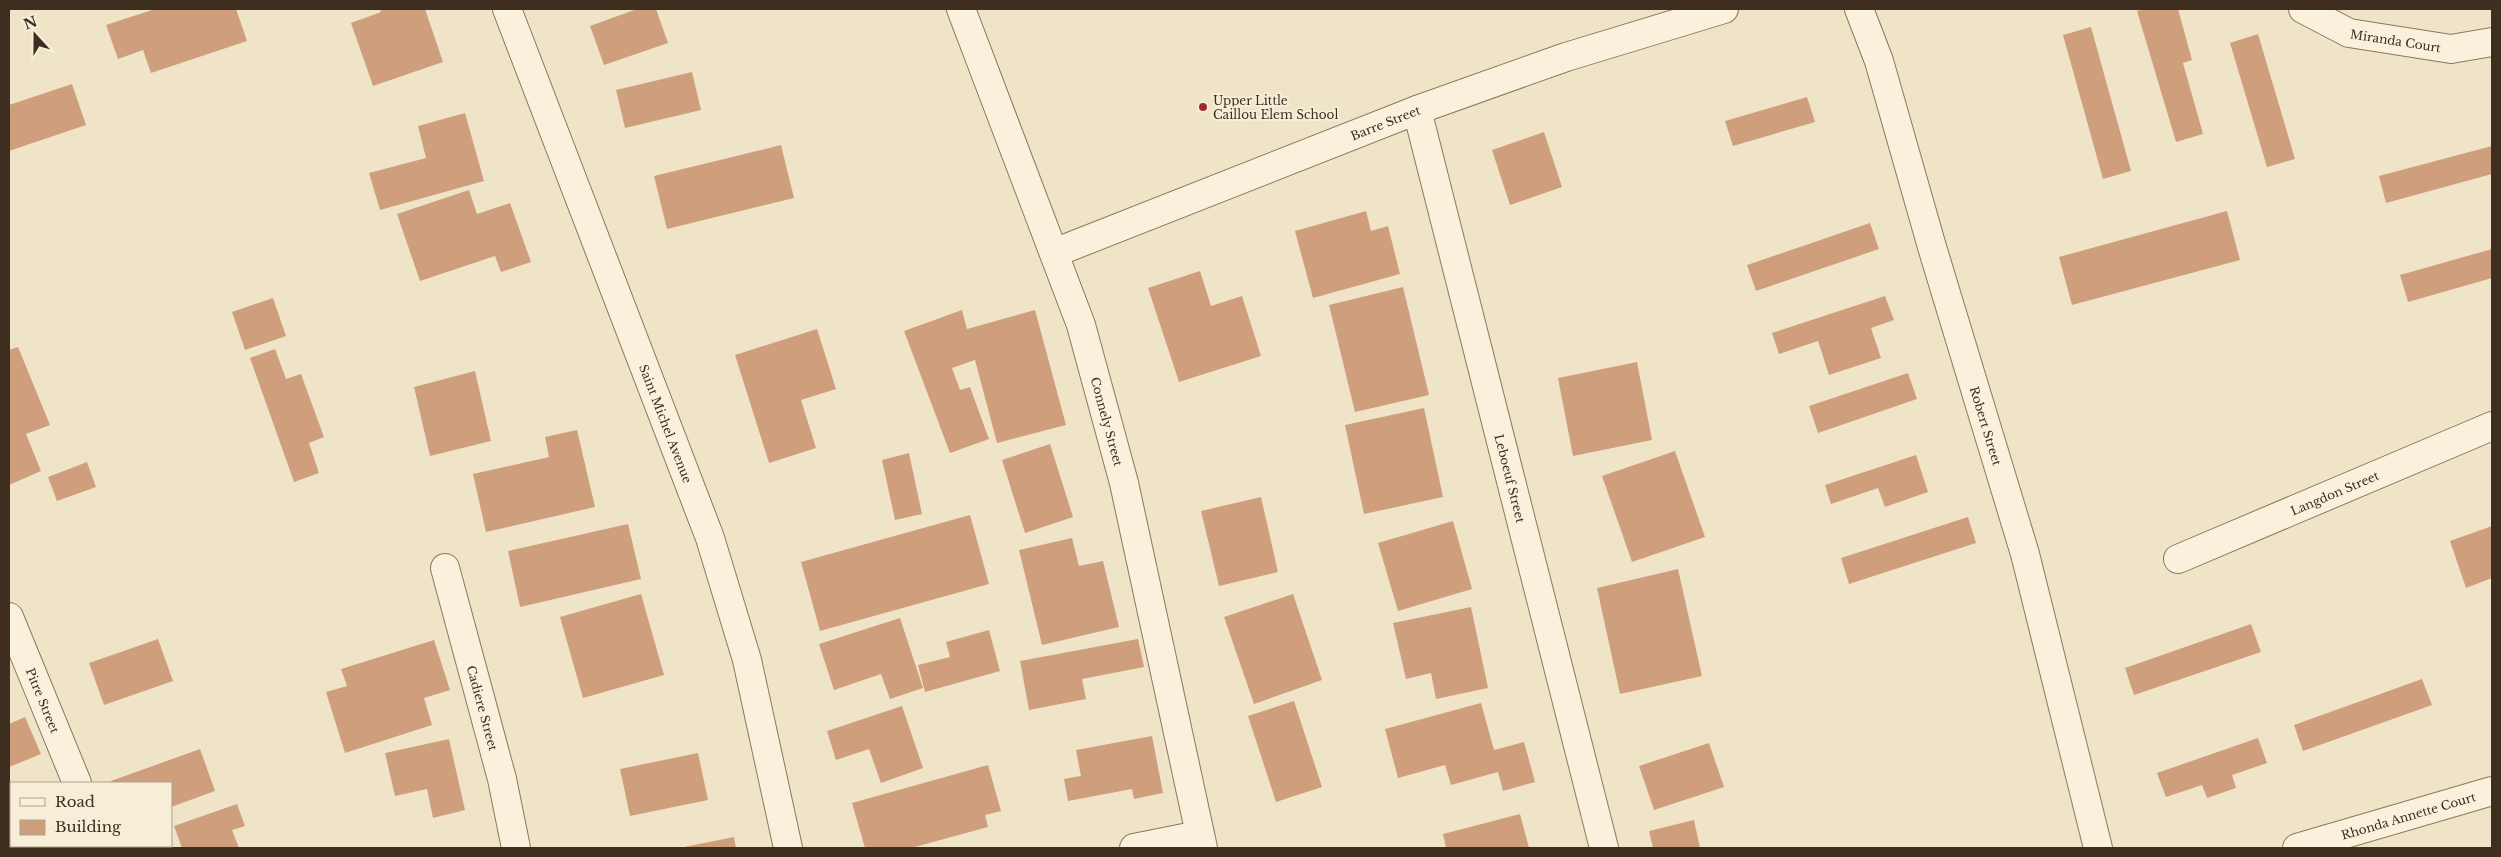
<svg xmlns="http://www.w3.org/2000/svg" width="2501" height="857" font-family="'Libre Baskerville',serif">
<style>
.building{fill:#cf9f7d}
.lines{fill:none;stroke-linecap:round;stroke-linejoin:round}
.street-casing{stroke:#8d765c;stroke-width:30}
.street{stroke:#faf1dc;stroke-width:28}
.poi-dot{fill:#9e2a2b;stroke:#f7eed8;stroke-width:2}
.labels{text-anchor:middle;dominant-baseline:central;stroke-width:4;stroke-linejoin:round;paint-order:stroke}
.street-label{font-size:12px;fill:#3d2e20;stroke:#f7eed8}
.poi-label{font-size:12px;fill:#3d2e20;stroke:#f7eed8;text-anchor:start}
</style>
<rect width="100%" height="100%" fill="#f0e4c8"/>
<g class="building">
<polygon points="155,9 236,9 247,41 151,73 143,50 118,59 106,25"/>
<polygon points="380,9 425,9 443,62 373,86 351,23 381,12"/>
<polygon points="637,9 656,9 668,43 604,65 590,26"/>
<polygon points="2145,9 2178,9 2192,60 2183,63 2203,134 2176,142 2137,11"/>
<polygon points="2091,27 2131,171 2103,179 2063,35"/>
<polygon points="2258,34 2295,159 2267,167 2230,43"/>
<polygon points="692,72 701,110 625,128 616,90"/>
<polygon points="72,84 86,125 9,151 9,105"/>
<polygon points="1807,97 1815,122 1733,146 1725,121"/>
<polygon points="465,113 484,181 380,210 369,173 426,158 418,126"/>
<polygon points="1544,132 1562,187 1510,205 1492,150"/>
<polygon points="781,145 794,198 667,229 654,176"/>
<polygon points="2492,146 2492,174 2386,203 2379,176"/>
<polygon points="469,190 477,214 510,203 531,262 501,272 495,256 420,281 397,214"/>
<polygon points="1366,211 1371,231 1388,226 1400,274 1313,298 1295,231"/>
<polygon points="2227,211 2240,260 2072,305 2059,257"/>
<polygon points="1870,223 1879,249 1756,291 1747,265"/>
<polygon points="2492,249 2492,278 2408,302 2400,275"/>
<polygon points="1200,271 1211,306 1242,296 1261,356 1179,382 1148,288"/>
<polygon points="1403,287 1429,395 1355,412 1329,305"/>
<polygon points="1885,296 1894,320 1871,328 1881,358 1829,375 1818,341 1779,354 1772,333"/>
<polygon points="273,298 286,336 245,350 232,312"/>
<polygon points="962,310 967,329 1035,310 1066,425 997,443 975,360 952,368 960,390 970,387 989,439 950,453 904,331"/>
<polygon points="817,329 836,389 801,400 816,448 769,463 735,355"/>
<polygon points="18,347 50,425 26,434 41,471 9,485 9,350"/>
<polygon points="275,349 286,379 301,374 324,437 309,443 319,473 294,482 250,358"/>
<polygon points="1637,362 1652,440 1573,456 1558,378"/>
<polygon points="475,371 491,441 430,456 414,387"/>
<polygon points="1908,373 1917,399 1818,433 1809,406"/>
<polygon points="1424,408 1443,497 1364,514 1345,425"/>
<polygon points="577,430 595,507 486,532 473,474 549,457 545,437"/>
<polygon points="1050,444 1073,517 1025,533 1002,460"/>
<polygon points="1675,451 1705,537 1632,562 1602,476"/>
<polygon points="909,453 922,514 895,520 882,460"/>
<polygon points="1916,455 1928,492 1885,507 1878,488 1831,504 1825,485"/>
<polygon points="87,462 96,487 57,501 48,477"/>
<polygon points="1261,497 1278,572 1219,586 1201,511"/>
<polygon points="970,515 989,584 820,631 801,562"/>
<polygon points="1968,517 1976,543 1849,584 1841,558"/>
<polygon points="1453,521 1472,589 1398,611 1378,543"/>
<polygon points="628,524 641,579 520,607 508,551"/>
<polygon points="2492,526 2492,578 2466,588 2450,541"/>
<polygon points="1072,538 1079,566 1103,561 1119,627 1042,645 1019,550"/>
<polygon points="1678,569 1702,676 1620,694 1597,588"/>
<polygon points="641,594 664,675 583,698 560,617"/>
<polygon points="1293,594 1322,680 1254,704 1224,617"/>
<polygon points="1471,607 1488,688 1436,699 1431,673 1406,679 1393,623"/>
<polygon points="900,618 923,688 890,699 881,674 834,690 819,644"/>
<polygon points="2251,624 2261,652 2134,695 2125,668"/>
<polygon points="989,630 1000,671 925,692 918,665 950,657 946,642"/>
<polygon points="158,639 173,681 104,705 89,663"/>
<polygon points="1138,639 1144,667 1082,679 1086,699 1029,710 1020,661"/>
<polygon points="434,640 450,690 424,698 432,725 345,753 326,692 347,686 341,669"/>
<polygon points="2422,679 2432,705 2303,751 2294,725"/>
<polygon points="1294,701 1322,787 1276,802 1248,716"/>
<polygon points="1481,703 1494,750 1524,742 1535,782 1503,791 1498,772 1451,785 1445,765 1398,778 1385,729"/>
<polygon points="902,706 923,768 881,783 869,749 836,760 827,731"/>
<polygon points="25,717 41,754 9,767 9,724"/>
<polygon points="1152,736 1163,793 1134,799 1132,789 1068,801 1064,779 1081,776 1076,750"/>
<polygon points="2258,738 2267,763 2232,775 2236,788 2207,798 2202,785 2166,797 2157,773"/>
<polygon points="449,739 465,810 433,818 427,789 395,796 385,753"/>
<polygon points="1709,743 1724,787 1654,810 1639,766"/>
<polygon points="200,749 215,791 171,807 171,783 111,783 111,781"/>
<polygon points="698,753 708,800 630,816 620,769"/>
<polygon points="988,765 1001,811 985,815 988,827 911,848 865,848 852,803"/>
<polygon points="237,804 245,826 232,830 239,848 182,848 174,826"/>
<polygon points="1520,814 1529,848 1446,848 1443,834"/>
<polygon points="1694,820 1700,848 1653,848 1649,831"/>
<polygon points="734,837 736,848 684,848 684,847"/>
</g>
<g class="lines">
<g class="street-casing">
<g id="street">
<path id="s1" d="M507 9 710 538 747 660 788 848"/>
<path id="s2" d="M961 9 1081 325 1124 483 1203 848"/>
<path id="s3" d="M1859 9 1879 61 1932 247 2025 554 2098 848"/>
<path id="s4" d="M2303 9 2349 33 2451 49 2492 42"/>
<path id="s5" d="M1417 110 1604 848"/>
<path id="s6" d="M1054 253 1417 110 1566 57 1724 9"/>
<path id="s7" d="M2178 559 2492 426"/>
<path id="s8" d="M445 568 502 779 516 848"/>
<path id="s9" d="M9 617 77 783"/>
<polyline points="102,846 103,848"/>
<polyline points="1134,848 1199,835"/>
<path id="s10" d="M2297 848 2492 791"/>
</g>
</g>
<use href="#street" class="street"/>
</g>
<circle class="poi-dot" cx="1203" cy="107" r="5"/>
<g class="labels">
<g class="street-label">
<text stroke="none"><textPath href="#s4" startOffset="99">Miranda Court</textPath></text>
<text stroke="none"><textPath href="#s6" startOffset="356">Barre Street</textPath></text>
<text stroke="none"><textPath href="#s2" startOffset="438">Connely Street</textPath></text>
<text stroke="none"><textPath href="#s1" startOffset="444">Saint Michel Avenue</textPath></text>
<text stroke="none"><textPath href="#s3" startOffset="436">Robert Street</textPath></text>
<text stroke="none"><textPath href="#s5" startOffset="380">Leboeuf Street</textPath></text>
<text stroke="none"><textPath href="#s7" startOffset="170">Langdon Street</textPath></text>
<text stroke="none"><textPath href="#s9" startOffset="90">Pitre Street</textPath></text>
<text stroke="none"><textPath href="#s8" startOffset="145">Cadiere Street</textPath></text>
<text stroke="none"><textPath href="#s10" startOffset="116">Rhonda Annette Court</textPath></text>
</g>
<g class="poi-label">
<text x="1213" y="100">Upper Little<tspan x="1213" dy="14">Caillou Elem School</tspan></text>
</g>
</g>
<rect width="2501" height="857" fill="none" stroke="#3d2e20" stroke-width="20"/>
<rect x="10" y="782" width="162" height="65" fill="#f7eed8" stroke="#ada18e"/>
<rect x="20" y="798" width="25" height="8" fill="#faf1dc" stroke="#ada18e"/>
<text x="55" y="807" font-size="15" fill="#3d2e20">Road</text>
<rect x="20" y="820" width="25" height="15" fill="#cf9f7d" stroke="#ada18e"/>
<text x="55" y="832" font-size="15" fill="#3d2e20">Building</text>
<g transform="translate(35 35) rotate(339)" stroke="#f7eed8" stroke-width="4" paint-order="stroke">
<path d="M0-4L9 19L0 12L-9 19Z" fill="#3d2e20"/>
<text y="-8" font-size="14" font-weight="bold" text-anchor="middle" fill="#3d2e20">N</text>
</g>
</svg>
